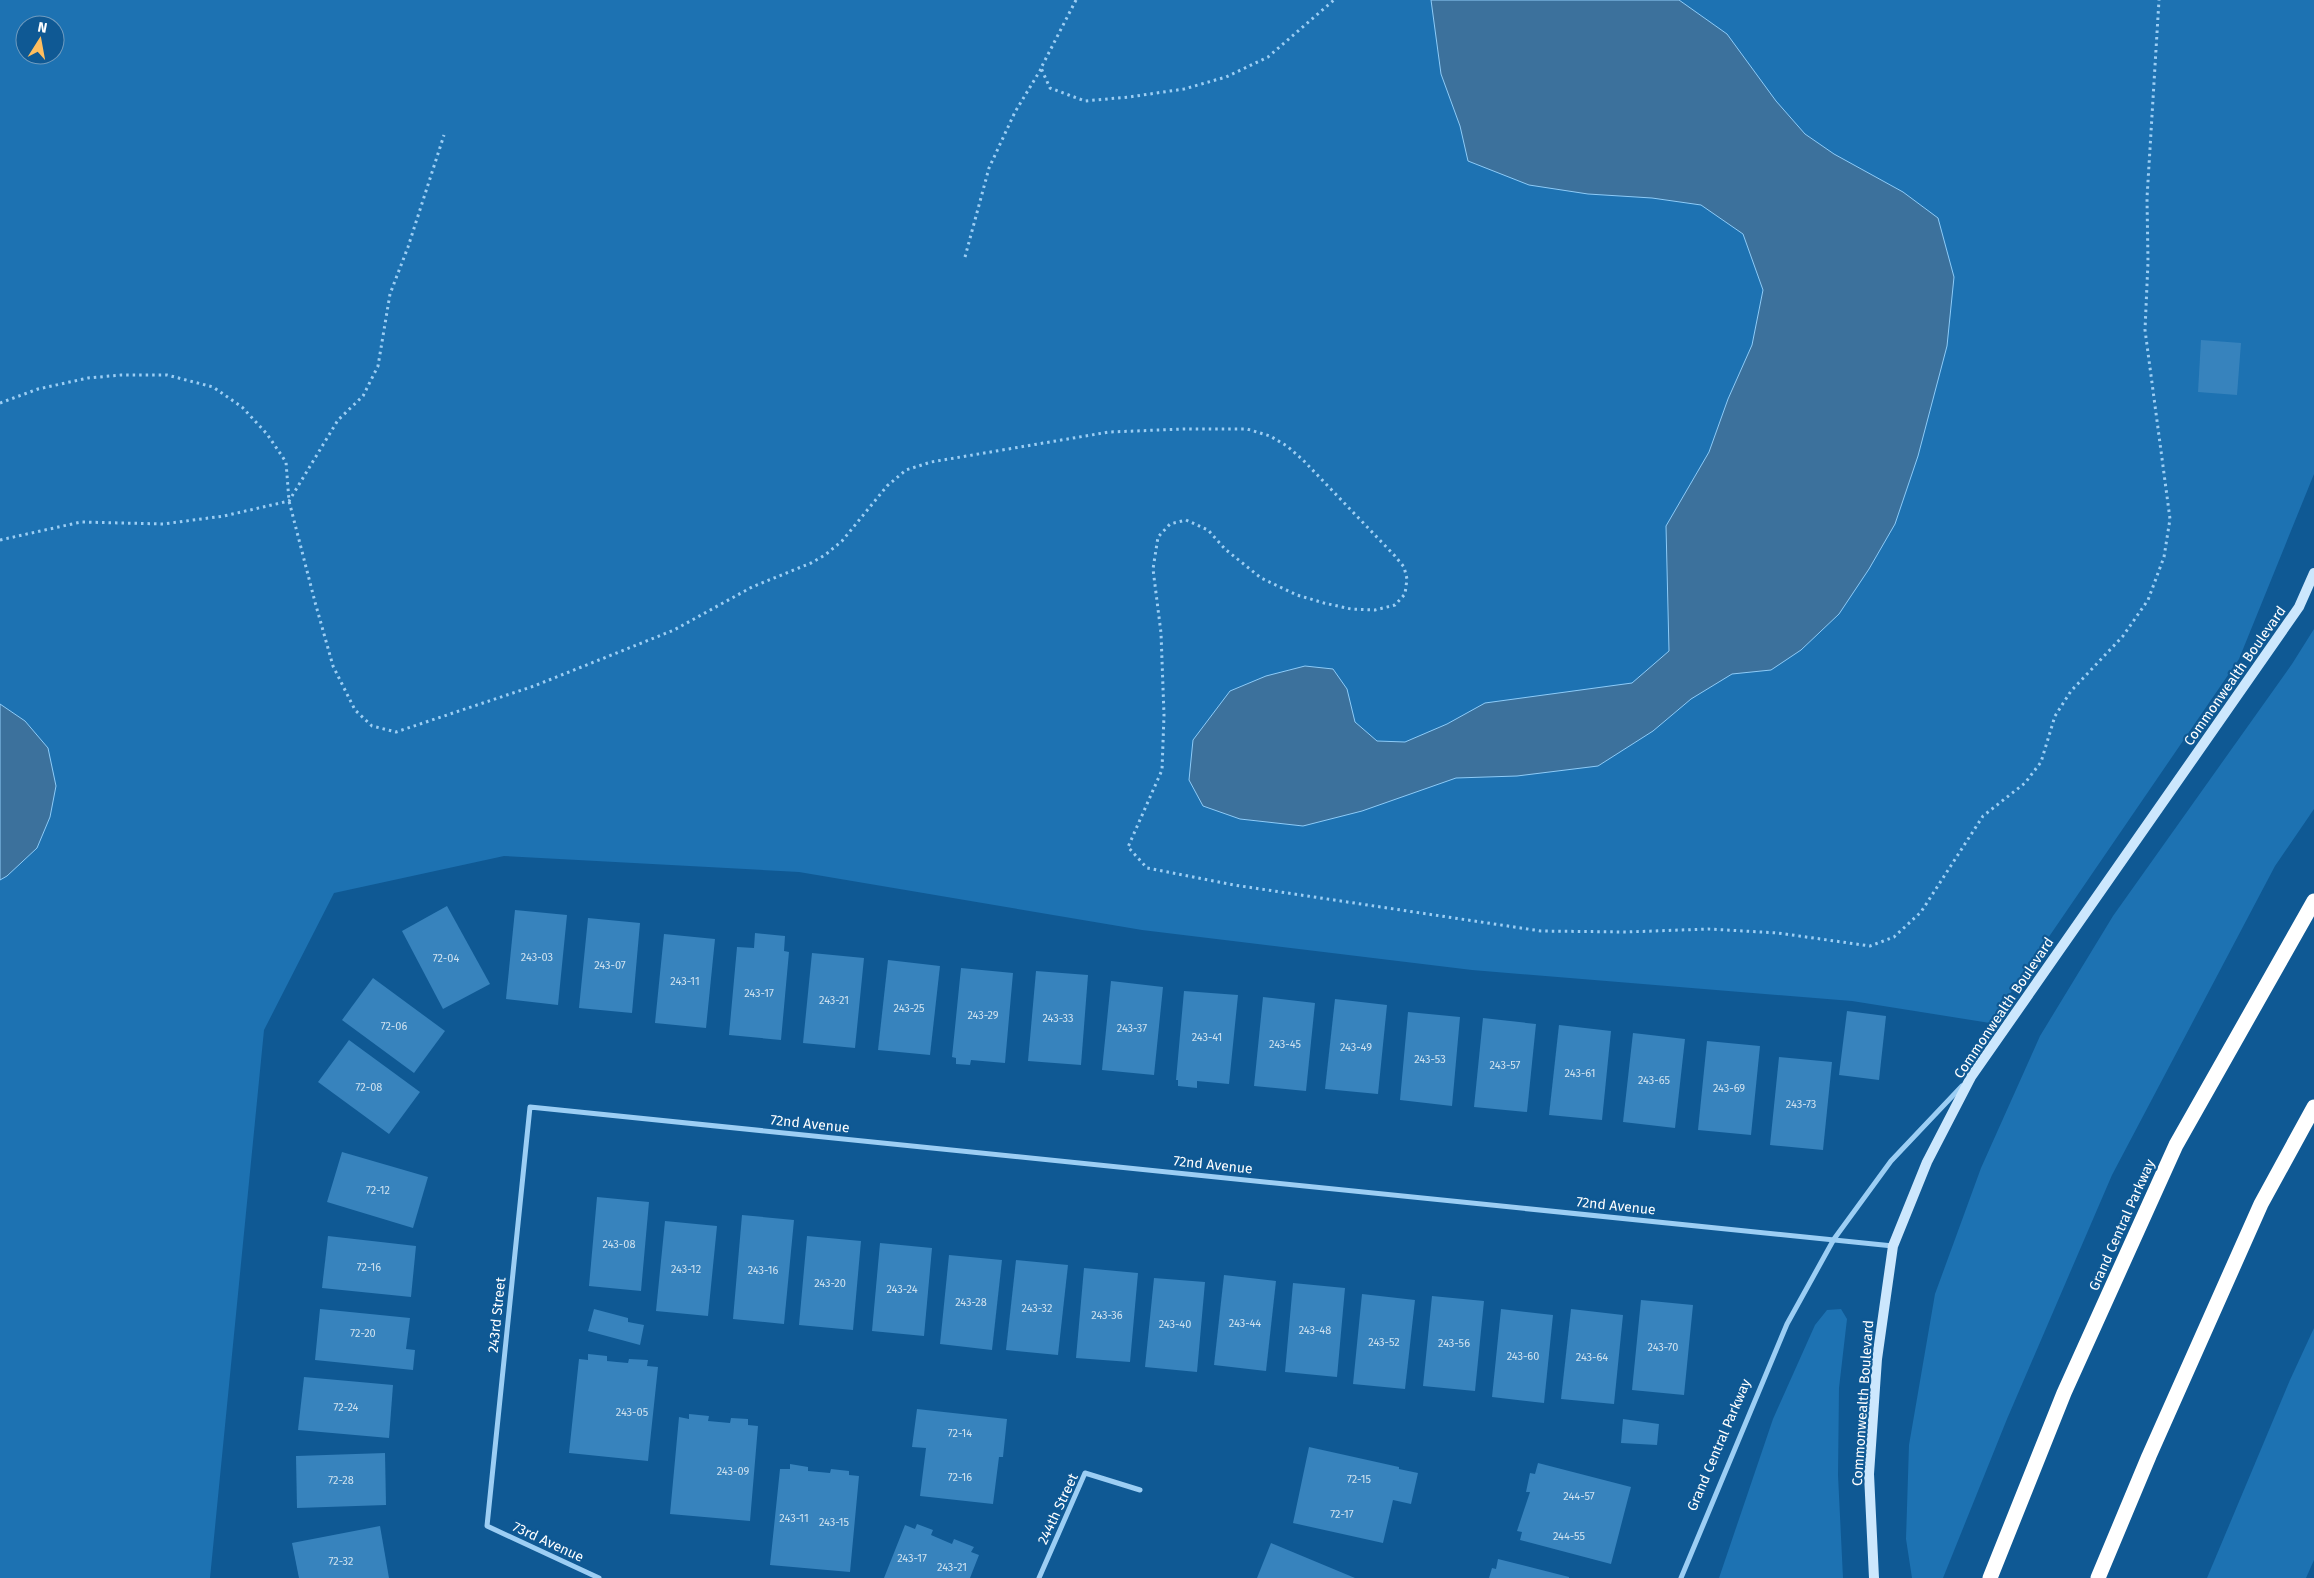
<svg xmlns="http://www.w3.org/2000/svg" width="2314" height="1578" font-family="'Fira Sans',sans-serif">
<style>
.green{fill:#1d72b2;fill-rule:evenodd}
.water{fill:#3c719c;stroke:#8dcbf8}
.building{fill:#3783bd}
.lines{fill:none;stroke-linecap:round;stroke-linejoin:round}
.path{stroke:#9ccef4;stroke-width:3;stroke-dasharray:2.5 4;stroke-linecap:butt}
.street{stroke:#9ccef4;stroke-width:5}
.secondary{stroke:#cce7fd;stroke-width:10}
.highway{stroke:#fff;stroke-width:15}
.labels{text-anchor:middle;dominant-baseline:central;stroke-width:4.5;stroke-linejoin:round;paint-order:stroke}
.number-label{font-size:11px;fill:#cde0ee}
.street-label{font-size:14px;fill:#fff;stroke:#0f5994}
</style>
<rect width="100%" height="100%" fill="#0f5994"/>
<g class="green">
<path d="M0 0H2314V474L2239 659 1990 1023 1852 1001 1472 970 1142 930 799 872 504 856 334 893 264 1030 210 1578H0ZM25 25H55V55H25Z"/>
<polygon points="2314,629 2314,809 2275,866 2112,1175 2007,1419 1943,1578 1912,1578 1906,1539 1909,1445 1935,1294 1981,1168 2040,1036 2113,916 2292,664"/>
<polygon points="1841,1309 1847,1319 1839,1388 1838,1475 1843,1578 1719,1578 1773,1419 1815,1325 1827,1310"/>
<polygon points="2314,1328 2314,1560 2306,1578 2207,1578 2290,1380"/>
</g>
<g class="water">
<polygon points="1431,0 1679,0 1727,34 1776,101 1805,134 1834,154 1903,192 1938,218 1954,277 1947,346 1918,456 1895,524 1869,569 1839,614 1801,650 1771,670 1732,674 1691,699 1653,731 1598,766 1517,776 1456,778 1362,811 1303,826 1240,819 1203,806 1189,780 1193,740 1230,691 1266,676 1305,666 1333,669 1347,689 1355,722 1377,741 1405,742 1447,724 1485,703 1632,683 1669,651 1666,526 1709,452 1728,399 1752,345 1763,290 1743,234 1701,205 1652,198 1588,194 1529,185 1468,161 1460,126 1441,74"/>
<polygon points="0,704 25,721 48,748 56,786 50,817 37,848 7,876 0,880"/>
</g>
<g class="building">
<polygon points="2201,340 2241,343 2237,395 2198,392"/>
<polygon points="447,906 490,984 443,1009 402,931"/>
<polygon points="515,910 567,915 558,1005 506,999"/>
<polygon points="588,918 640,923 632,1013 579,1008"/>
<polygon points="755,933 785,936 784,951 789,952 781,1040 729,1035 737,947 754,948"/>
<polygon points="664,934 715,939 706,1028 655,1023"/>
<polygon points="812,953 864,958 855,1048 803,1043"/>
<polygon points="888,960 940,966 930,1055 878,1050"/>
<polygon points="961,968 1013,973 1005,1063 971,1060 970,1065 956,1064 956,1058 952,1057"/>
<polygon points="1036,971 1088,975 1081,1065 1028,1061"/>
<polygon points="373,978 445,1031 414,1073 342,1020"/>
<polygon points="1111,981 1163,987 1154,1075 1102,1070"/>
<polygon points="1184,991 1238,995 1229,1084 1197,1081 1197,1088 1178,1086 1178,1080 1176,1080"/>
<polygon points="1263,997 1315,1003 1306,1091 1254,1086"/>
<polygon points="1335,999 1387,1005 1378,1094 1325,1089"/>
<polygon points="1847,1011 1886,1016 1879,1080 1839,1075"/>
<polygon points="1408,1012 1460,1017 1452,1106 1400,1100"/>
<polygon points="1483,1018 1536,1024 1527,1112 1474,1107"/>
<polygon points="1559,1025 1611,1031 1602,1120 1549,1115"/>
<polygon points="1633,1033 1685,1039 1675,1128 1623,1122"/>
<polygon points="349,1040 420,1092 389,1134 318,1082"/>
<polygon points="1707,1041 1760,1046 1751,1135 1698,1130"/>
<polygon points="1779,1057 1832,1062 1823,1150 1770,1145"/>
<polygon points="342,1152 428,1177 413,1228 327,1202"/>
<polygon points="597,1197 649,1202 641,1291 589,1286"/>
<polygon points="742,1215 794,1220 784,1324 733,1319"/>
<polygon points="665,1221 717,1226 708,1316 656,1311"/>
<polygon points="328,1236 416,1246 411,1297 322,1288"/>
<polygon points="807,1236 861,1241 853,1330 799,1325"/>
<polygon points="880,1243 932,1248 924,1336 872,1331"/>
<polygon points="949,1255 1002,1260 992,1350 940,1344"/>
<polygon points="1016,1260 1068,1265 1058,1355 1006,1350"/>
<polygon points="1084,1268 1138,1273 1130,1362 1076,1358"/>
<polygon points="1224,1275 1276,1281 1266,1371 1214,1365"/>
<polygon points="1154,1278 1205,1282 1197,1372 1145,1367"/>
<polygon points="1293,1283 1345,1288 1337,1377 1285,1372"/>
<polygon points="1362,1294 1415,1300 1405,1389 1353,1384"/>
<polygon points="1432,1296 1484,1301 1475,1391 1423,1386"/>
<polygon points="1641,1300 1693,1305 1684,1395 1632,1390"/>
<polygon points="320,1309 410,1318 406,1349 415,1350 413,1370 315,1360"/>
<polygon points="594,1309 628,1318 628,1322 644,1325 640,1345 588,1331"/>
<polygon points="1501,1309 1553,1315 1544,1403 1492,1397"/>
<polygon points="1571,1309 1623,1315 1614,1404 1561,1399"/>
<polygon points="588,1354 607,1356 607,1361 617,1362 628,1363 629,1359 648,1360 647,1366 658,1367 648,1461 569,1453 579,1359 588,1360"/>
<polygon points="304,1377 393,1385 389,1438 298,1430"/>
<polygon points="917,1409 1007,1419 1003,1457 999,1457 993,1504 920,1496 926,1448 912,1447"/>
<polygon points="689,1414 709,1416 708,1421 730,1423 731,1418 748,1419 748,1425 758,1426 750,1521 670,1514 679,1417 689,1419"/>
<polygon points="1623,1419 1659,1424 1657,1445 1621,1443"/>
<polygon points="1309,1447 1399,1467 1399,1469 1418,1473 1411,1504 1393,1500 1383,1543 1293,1523"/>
<polygon points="385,1453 386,1505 297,1508 296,1456"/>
<polygon points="1538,1463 1631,1487 1611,1564 1520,1540 1522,1532 1517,1531 1530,1492 1526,1492 1530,1473 1535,1474"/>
<polygon points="790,1464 808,1467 808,1471 830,1473 831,1469 849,1471 849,1475 859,1476 850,1572 770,1565 780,1469 790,1469"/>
<polygon points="917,1524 933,1530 931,1535 952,1544 954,1539 974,1547 971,1552 979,1555 970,1578 884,1578 905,1525 915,1529"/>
<polygon points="380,1526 389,1578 299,1578 292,1543"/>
<polygon points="1271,1543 1355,1578 1257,1578"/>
<polygon points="1498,1559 1569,1577 1569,1578 1489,1578 1492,1568 1496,1569"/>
</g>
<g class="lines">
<g class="path">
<polyline points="1076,0 1041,68 1050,88 1085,101 1129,97 1184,89 1226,77 1268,57 1334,0"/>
<polyline points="965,257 989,168 1015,112 1041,69"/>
<polyline points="0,403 38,389 88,378 121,375 167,375 213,387 242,407 267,434 286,462 289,501 315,602 333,666 355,710 372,726 396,732 534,686 674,630 752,587 811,563 825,555 842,541 887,486 906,470 931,462 1109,432 1185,429 1247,429 1270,436 1287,446 1303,460 1395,556 1404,567 1407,579 1405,594 1395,605 1375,610 1351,609 1324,603 1297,595 1261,578 1225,549 1208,530 1186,520 1170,524 1158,537 1153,569 1161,633 1164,715 1162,770 1128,847 1147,868 1234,885 1541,931 1626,932 1708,929 1778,933 1870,946 1894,937 1921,912 1983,816 2025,783 2041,762 2055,716 2071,691 2123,636 2148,600 2164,557 2170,519 2145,330 2148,262 2147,198 2159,0"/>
<polyline points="0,540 81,522 163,524 224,516 289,501 338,420 363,396 378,366 390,294 408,247 444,135"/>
</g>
<g class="street">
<polyline points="599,1578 487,1526 530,1107 1893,1246"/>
<polyline points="1039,1578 1085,1473 1140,1490"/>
<polyline points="1681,1578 1787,1324 1834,1239 1891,1161 1962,1086"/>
</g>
<polyline class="secondary" points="1874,1578 1869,1474 1877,1359 1893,1246 1927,1162 1971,1077 2299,607 2314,573"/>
<g class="highway">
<polyline points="1990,1578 2064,1393 2176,1145 2314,901"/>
<polyline points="2098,1578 2149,1456 2261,1204 2314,1107"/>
</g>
</g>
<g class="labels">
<g class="number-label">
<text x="537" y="957">243-03</text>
<text x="446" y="958">72-04</text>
<text x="610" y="965">243-07</text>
<text x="685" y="981">243-11</text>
<text x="759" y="993">243-17</text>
<text x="834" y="1000">243-21</text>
<text x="909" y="1008">243-25</text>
<text x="983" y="1015">243-29</text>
<text x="1058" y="1018">243-33</text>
<text x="394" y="1026">72-06</text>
<text x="1132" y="1028">243-37</text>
<text x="1207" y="1037">243-41</text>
<text x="1285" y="1044">243-45</text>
<text x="1356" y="1047">243-49</text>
<text x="1430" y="1059">243-53</text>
<text x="1505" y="1065">243-57</text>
<text x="1580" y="1073">243-61</text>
<text x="1654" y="1080">243-65</text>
<text x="369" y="1087">72-08</text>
<text x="1729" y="1088">243-69</text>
<text x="1801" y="1104">243-73</text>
<text x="378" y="1190">72-12</text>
<text x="619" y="1244">243-08</text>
<text x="369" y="1267">72-16</text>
<text x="686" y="1269">243-12</text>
<text x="763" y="1270">243-16</text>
<text x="830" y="1283">243-20</text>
<text x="902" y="1289">243-24</text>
<text x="971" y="1302">243-28</text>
<text x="1037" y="1308">243-32</text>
<text x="1107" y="1315">243-36</text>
<text x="1245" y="1323">243-44</text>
<text x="1175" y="1324">243-40</text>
<text x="1315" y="1330">243-48</text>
<text x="363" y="1333">72-20</text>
<text x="1384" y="1342">243-52</text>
<text x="1454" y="1343">243-56</text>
<text x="1663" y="1347">243-70</text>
<text x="1523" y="1356">243-60</text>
<text x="1592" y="1357">243-64</text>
<text x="346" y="1407">72-24</text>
<text x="632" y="1412">243-05</text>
<text x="960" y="1433">72-14</text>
<text x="733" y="1471">243-09</text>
<text x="960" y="1477">72-16</text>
<text x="1359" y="1479">72-15</text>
<text x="341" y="1480">72-28</text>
<text x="1579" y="1496">244-57</text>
<text x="1342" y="1514">72-17</text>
<text x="794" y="1518">243-11</text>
<text x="834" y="1522">243-15</text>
<text x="1569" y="1536">244-55</text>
<text x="912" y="1558">243-17</text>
<text x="341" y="1561">72-32</text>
<text x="952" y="1567">243-21</text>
</g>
<g class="street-label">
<text transform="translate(2235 676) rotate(-55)">Commonwealth Boulevard</text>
<text transform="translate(2004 1008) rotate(-56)">Commonwealth Boulevard</text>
<text transform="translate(810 1124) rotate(6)">72nd Avenue</text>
<text transform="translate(1213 1165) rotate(6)">72nd Avenue</text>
<text transform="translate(1616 1206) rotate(6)">72nd Avenue</text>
<text transform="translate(2122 1225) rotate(-66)">Grand Central Parkway</text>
<text transform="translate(497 1315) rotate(-84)">243rd Street</text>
<text transform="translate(1863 1403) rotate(-86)">Commonwealth Boulevard</text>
<text transform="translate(1719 1445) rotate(-67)">Grand Central Parkway</text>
<text transform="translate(1058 1509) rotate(-65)">244th Street</text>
<text transform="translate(548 1542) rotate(25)">73rd Avenue</text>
</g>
</g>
<g transform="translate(40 40) rotate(11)"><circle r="24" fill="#0f5994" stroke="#6f9bbf"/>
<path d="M0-4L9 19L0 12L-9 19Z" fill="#ffbe5f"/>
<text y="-8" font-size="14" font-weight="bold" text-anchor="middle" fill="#ffffff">N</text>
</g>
</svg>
